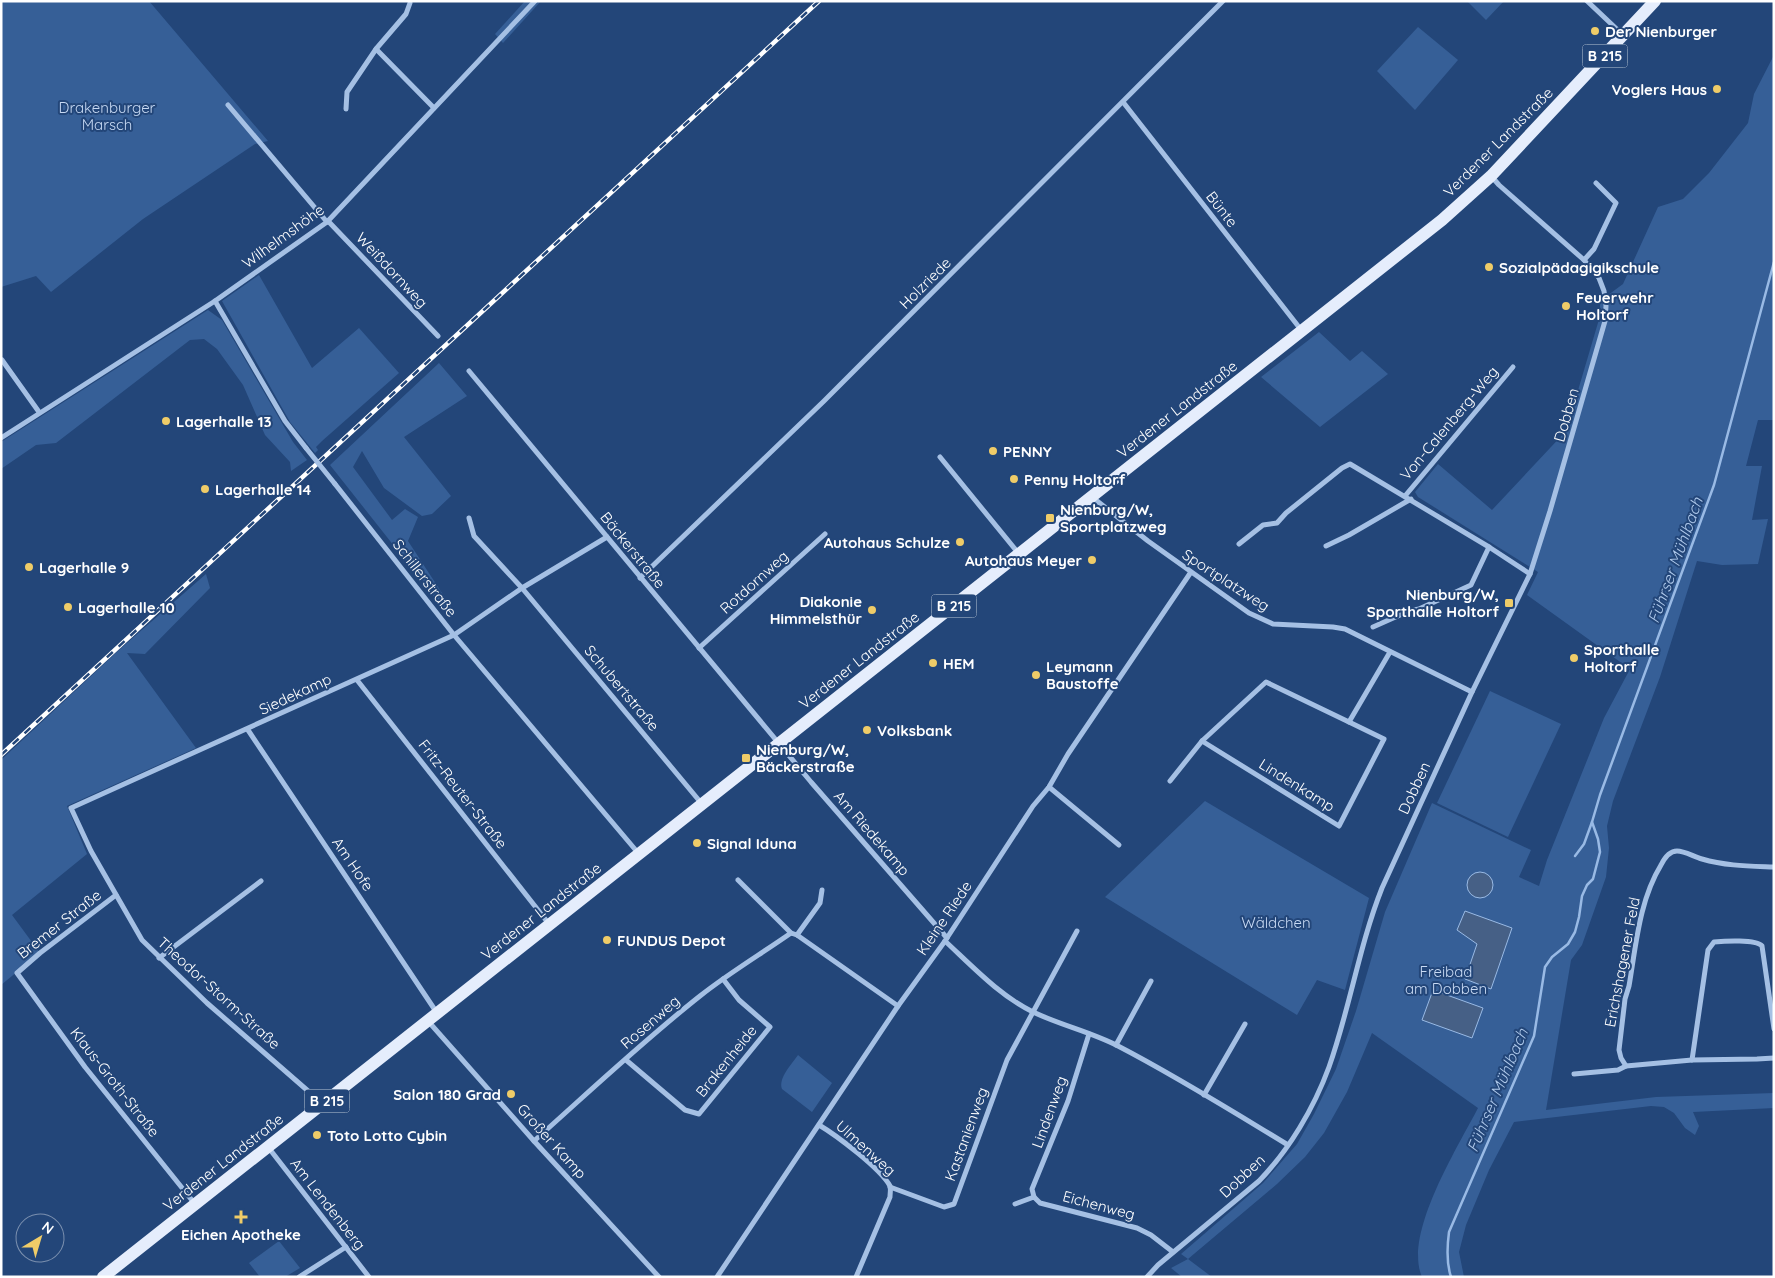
<svg xmlns="http://www.w3.org/2000/svg" width="1775" height="1278" font-family="Quicksand,sans-serif">
<style>
.green{fill:#365f97}
.water{fill:#466086;stroke:#99bae5}
.lines{fill:none;stroke-linecap:round;stroke-linejoin:round}
.stream{stroke:#99bae5;stroke-width:2.5}
.minor{stroke:#a5c0e4;stroke-width:5}
.primary{stroke:#e5edfc;stroke-width:12}
.rail-casing{stroke:#fff;stroke-width:4.5}
.rail{stroke:#234679;stroke-width:2.5;stroke-dasharray:8;stroke-linecap:butt}
.minor-bridge{stroke:#a5c0e4;stroke-width:5}
.poi-dot{fill:#efcc68;stroke:#234679;stroke-width:2}
.labels{text-anchor:middle;dominant-baseline:central;stroke-width:4;stroke-linejoin:round;paint-order:stroke}
.shield{fill:#234679;stroke:#bdc8d7;stroke-width:1}
.shield-label{font-size:14px;font-weight:bold;fill:#fff}
.poi-label{font-size:15px;font-weight:bold;fill:#fff;stroke:#234679;text-anchor:start}
.park-label{font-size:15px;fill:#c8daf4;stroke:#234679}
.street-label{font-size:15px;fill:#fff;stroke:#234679}
.water-label{font-size:16px;font-style:italic;fill:#b0caec;stroke:#234679}
</style>
<rect width="100%" height="100%" fill="#234679"/>
<g class="green">
<polygon points="1,1 149,1 268,141 255,144 143,219 51,292 36,276 1,287"/>
<polygon points="525,1 541,1 503,43 495,34"/>
<polygon points="1467,1 1504,1 1486,20"/>
<polygon points="1418,27 1458,60 1415,110 1377,71"/>
<path d="M1774 55V420H1758L1746 466H1762L1752 520 1768 519 1758 564 1722 565 1697 561 1660 677 1613 801 1607 826 1609 848 1606 877 1582 945 1571 960 1546 1110 1656 1097 1774 1093V1108L1693 1112 1699 1126 1695 1135 1685 1128 1674 1113 1664 1107 1651 1106 1514 1122 1489 1170 1466 1225 1459 1252 1464 1277H1422C1403 1234 1458 1147 1478 1108L1372 1033 1347 1092 1324 1133 1305 1157 1277 1184 1188 1259 1212 1277H1182L1171 1268 1188 1259 1181 1254 1263 1183 1297 1144 1314 1114 1336 1069 1356 1011 1385 912 1432 803 1531 850 1519 877 1539 886 1547 860 1604 718 1630 669 1527 595 1538 572 1418 497 1415 492 1438 464 1492 510 1566 431 1600 316V301L1623 284 1658 207 1683 199 1709 173 1748 123 1754 94Z"/>
<polygon points="259,275 312,368 359,328 399,373 322,441 316,447 318,450 315,453 290,422 222,301"/>
<polygon points="208,310 222,320 293,442 307,460 291,471 290,462 265,435 243,385 217,349 204,339 190,340 56,443 36,445 1,469 1,442"/>
<polygon points="1319,332 1350,361 1362,351 1388,374 1320,427 1261,377"/>
<polygon points="439,363 467,396 404,437 451,496 432,514 422,516 384,488 362,451 353,467 392,520 405,509 418,517 408,541 455,613 451,618 330,465"/>
<polygon points="206,574 210,588 145,654 127,653 196,748 67,806 87,854 12,915 40,953 1,985 1,760 120,649"/>
<polygon points="1490,691 1561,724 1508,837 1437,803"/>
<polygon points="1205,801 1369,898 1345,990 1317,980 1297,1015 1105,897"/>
<path d="M798 1055 832 1083 812 1112 782 1089C778 1078 792 1064 798 1055Z"/>
<polygon points="279,1241 300,1268 285,1277 260,1277 249,1263"/>
</g>
<g class="water">
<circle cx="1480" cy="885" r="13"/>
<polygon points="1465,911 1512,928 1491,989 1465,979 1477,944 1457,930"/>
<polygon points="1433,990 1483,1008 1472,1038 1422,1020"/>
</g>
<g class="lines">
<g class="stream">
<polyline points="1575,856 1584,844 1592,822"/>
<path d="M1451 1277C1446 1262 1447 1247 1449 1232L1534 1036 1545 967 1552 957 1568 944 1575 932 1579 917 1582 896 1587 885 1593 879 1600 852 1598 839 1592 822 1600 795 1714 485 1774 262"/>
</g>
<g class="minor">
<polyline points="1587,1 1623,35"/>
<polyline points="376,49 434,108"/>
<polyline points="1123,102 1302,331"/>
<polyline points="228,105 327,222"/>
<polyline points="346,109 347,92 376,49 406,14 410,3"/>
<polyline points="328,221 438,336"/>
<polyline points="1584,260 1594,249 1616,203 1596,183"/>
<polyline points="215,301 285,421 306,448"/>
<polyline points="2,360 39,412"/>
<polyline points="469,371 811,782 947,938"/>
<polyline points="1,438 215,301 327,222 535,1"/>
<polyline points="940,457 1019,554"/>
<polyline points="335,484 454,635 639,854"/>
<polyline points="1405,496 1513,367"/>
<polyline points="1092,497 1148,541 1249,613 1273,624 1333,627 1345,629 1472,692"/>
<polyline points="469,518 474,536 522,588 702,804"/>
<polyline points="1239,544 1263,525 1277,523 1286,513 1342,468 1350,464 1489,547 1530,574"/>
<polyline points="1326,546 1349,535 1411,499"/>
<polyline points="640,578 824,401 1223,1"/>
<polyline points="1373,627 1409,611 1419,609 1471,585 1489,547"/>
<polyline points="699,648 825,534"/>
<polyline points="357,680 549,924"/>
<polyline points="248,730 437,1013"/>
<polyline points="1202,741 1339,826 1384,739 1349,722 1390,652"/>
<polyline points="1170,781 1202,741 1266,682 1349,722"/>
<polyline points="1049,787 1119,845"/>
<path d="M1774 867C1749 866 1726 866 1702 859 1694 857 1685 851 1677 851 1669 851 1664 859 1661 865 1639 901 1636 946 1629 986L1625 999 1619 1050 1621 1058 1626 1066 1692 1060 1757 1059 1774 1058"/>
<polyline points="738,880 791,933"/>
<polyline points="116,895 40,953 17,973 85,1067 195,1204"/>
<polyline points="797,935 820,903 822,890"/>
<path d="M945 941C972 966 1000 996 1033 1012 1060 1025 1091 1032 1118 1046 1176 1076 1232 1111 1288 1145"/>
<polyline points="159,958 261,881"/>
<polyline points="428,1021 534,1141 659,1277"/>
<polyline points="1116,1045 1151,981"/>
<polyline points="626,1060 685,1110 699,1114 770,1027 739,1000 723,979"/>
<path d="M1692 1060 1708 950 1714 942C1724 941 1756 939 1762 946L1774 1029"/>
<polyline points="1574,1074 1618,1070 1626,1066"/>
<polyline points="1204,1095 1245,1024"/>
<polyline points="323,1104 207,1003 142,940 91,851 71,808 454,635 522,588 607,537"/>
<path d="M819 1125C836 1135 881 1169 890 1186 891 1189 890 1193 890 1197L856 1277"/>
<path d="M534 1141C589 1092 643 1041 700 996 729 973 761 954 791 933L797 935 898 1006"/>
<polyline points="268,1147 369,1277"/>
<polyline points="890,1187 944,1207 954,1204 1007,1060 1077,931"/>
<polyline points="1034,1197 1032,1189 1068,1101 1089,1034"/>
<polyline points="1015,1204 1034,1197 1040,1203 1137,1228 1151,1235 1173,1252"/>
<polyline points="299,1277 346,1247"/>
<polyline points="717,1277 898,1006 945,941 1033,806 1049,787 1068,754 1191,572"/>
<path d="M1147 1277 1158 1265 1259 1181C1289 1150 1314 1108 1329 1067 1350 1008 1359 946 1382 888L1472 692 1530 574 1550 511 1605 321 1606 306 1604 291 1599 278 1584 260 1499 185 1492 177"/>
</g>
<polyline class="primary" points="103,1277 1442,220 1491,176 1655,1"/>
<g class="rail-casing">
<polyline id="rail" points="1,755 819,1"/>
</g>
<use href="#rail" class="rail"/>
<polyline class="minor-bridge" points="306,448 335,484"/>
</g>
<g class="poi-dot">
<circle cx="1595" cy="31" r="5"/>
<circle cx="1717" cy="89" r="5"/>
<circle cx="1489" cy="267" r="5"/>
<circle cx="1566" cy="306" r="5"/>
<circle cx="166" cy="421" r="5"/>
<circle cx="993" cy="451" r="5"/>
<circle cx="1014" cy="479" r="5"/>
<circle cx="205" cy="489" r="5"/>
<rect x="1045" y="513" width="10" height="10" rx="2.5"/>
<circle cx="960" cy="542" r="5"/>
<circle cx="1092" cy="560" r="5"/>
<circle cx="29" cy="567" r="5"/>
<rect x="1504" y="598" width="10" height="10" rx="2.5"/>
<circle cx="68" cy="607" r="5"/>
<circle cx="872" cy="610" r="5"/>
<circle cx="1574" cy="658" r="5"/>
<circle cx="933" cy="663" r="5"/>
<circle cx="1036" cy="675" r="5"/>
<circle cx="867" cy="730" r="5"/>
<rect x="741" y="753" width="10" height="10" rx="2.5"/>
<circle cx="697" cy="843" r="5"/>
<circle cx="607" cy="940" r="5"/>
<circle cx="511" cy="1094" r="5"/>
<circle cx="317" cy="1135" r="5"/>
<path d="M238.5 1209.5h5v5h5v5h-5v5h-5v-5h-5v-5h5z"/>
</g>
<g class="labels">
<g class="shield">
<rect x="1582.5" y="44.5" width="45" height="23" rx="4"/>
<rect x="931.5" y="594.5" width="45" height="23" rx="4"/>
<rect x="304.5" y="1089.5" width="45" height="23" rx="4"/>
</g>
<g class="shield-label">
<text x="1605" y="56">B 215</text>
<text x="954" y="606">B 215</text>
<text x="327" y="1101">B 215</text>
</g>
<g class="poi-label">
<text x="1605" y="31">Der Nienburger</text>
<text x="1707" y="89" text-anchor="end">Voglers Haus</text>
<text x="1499" y="267">Sozialpädagigikschule</text>
<text x="1576" y="297">Feuerwehr<tspan x="1576" dy="17">Holtorf</tspan></text>
<text x="176" y="421">Lagerhalle 13</text>
<text x="1003" y="451">PENNY</text>
<text x="1024" y="479">Penny Holtorf</text>
<text x="215" y="489">Lagerhalle 14</text>
<text x="1060" y="509">Nienburg/W,<tspan x="1060" dy="17">Sportplatzweg</tspan></text>
<text x="950" y="542" text-anchor="end">Autohaus Schulze</text>
<text x="1082" y="560" text-anchor="end">Autohaus Meyer</text>
<text x="39" y="567">Lagerhalle 9</text>
<text x="1499" y="594" text-anchor="end">Nienburg/W,<tspan x="1499" dy="17">Sporthalle Holtorf</tspan></text>
<text x="862" y="601" text-anchor="end">Diakonie<tspan x="862" dy="17">Himmelsthür</tspan></text>
<text x="78" y="607">Lagerhalle 10</text>
<text x="1584" y="649">Sporthalle<tspan x="1584" dy="17">Holtorf</tspan></text>
<text x="943" y="663">HEM</text>
<text x="1046" y="666">Leymann<tspan x="1046" dy="17">Baustoffe</tspan></text>
<text x="877" y="730">Volksbank</text>
<text x="756" y="749">Nienburg/W,<tspan x="756" dy="17">Bäckerstraße</tspan></text>
<text x="707" y="843">Signal Iduna</text>
<text x="617" y="940">FUNDUS Depot</text>
<text x="501" y="1094" text-anchor="end">Salon 180 Grad</text>
<text x="327" y="1135">Toto Lotto Cybin</text>
<text x="241" y="1234" text-anchor="middle">Eichen Apotheke</text>
</g>
<g class="park-label">
<text x="107" y="107">Drakenburger<tspan x="107" dy="17">Marsch</tspan></text>
<text x="1276" y="922">Wäldchen</text>
<text x="1446" y="971">Freibad<tspan x="1446" dy="17">am Dobben</tspan></text>
</g>
<g class="street-label">
<text transform="translate(1498 142) rotate(-45)">Verdener Landstraße</text>
<text transform="translate(1222 209) rotate(52)">Bünte</text>
<text transform="translate(283 236) rotate(-36)">Wilhelmshöhe</text>
<text transform="translate(392 270) rotate(47)">Weißdornweg</text>
<text transform="translate(925 283) rotate(-45)">Holzriede</text>
<text transform="translate(1177 409) rotate(-38)">Verdener Landstraße</text>
<text transform="translate(1566 415) rotate(-74)">Dobben</text>
<text transform="translate(1449 423) rotate(-50)">Von-Calenberg-Weg</text>
<text transform="translate(633 550) rotate(51)">Bäckerstraße</text>
<text transform="translate(425 578) rotate(52)">Schillerstraße</text>
<text transform="translate(1226 580) rotate(33)">Sportplatzweg</text>
<text transform="translate(754 582) rotate(-42)">Rotdornweg</text>
<text transform="translate(859 660) rotate(-38)">Verdener Landstraße</text>
<text transform="translate(622 688) rotate(50)">Schubertstraße</text>
<text transform="translate(295 694) rotate(-25)">Siedekamp</text>
<text transform="translate(1297 785) rotate(32)">Lindenkamp</text>
<text transform="translate(1414 788) rotate(-65)">Dobben</text>
<text transform="translate(463 794) rotate(52)">Fritz-Reuter-Straße</text>
<text transform="translate(872 833) rotate(49)">Am Riedekamp</text>
<text transform="translate(353 864) rotate(56)">Am Hofe</text>
<text transform="translate(541 911) rotate(-38)">Verdener Landstraße</text>
<text transform="translate(944 918) rotate(-56)">Kleine Riede</text>
<text transform="translate(59 924) rotate(-38)">Bremer Straße</text>
<text transform="translate(1622 962) rotate(-79)">Erichshagener Feld</text>
<text transform="translate(219 993) rotate(42)">Theodor-Storm-Straße</text>
<text transform="translate(650 1022) rotate(-41)">Rosenweg</text>
<text transform="translate(726 1061) rotate(-51)">Brakenheide</text>
<text transform="translate(115 1082) rotate(52)">Klaus-Groth-Straße</text>
<text transform="translate(1049 1112) rotate(-70)">Lindenweg</text>
<text transform="translate(966 1134) rotate(-70)">Kastanienweg</text>
<text transform="translate(552 1141) rotate(48)">Großer Kamp</text>
<text transform="translate(866 1148) rotate(42)">Ulmenweg</text>
<text transform="translate(223 1162) rotate(-38)">Verdener Landstraße</text>
<text transform="translate(1242 1176) rotate(-43)">Dobben</text>
<text transform="translate(328 1204) rotate(52)">Am Lendenberg</text>
<text transform="translate(1099 1205) rotate(15)">Eichenweg</text>
</g>
<g class="water-label">
<text transform="translate(1675 560) rotate(-70)">Führser Mühlbach</text>
<text transform="translate(1497 1090) rotate(-67)">Führser Mühlbach</text>
</g>
</g>
<rect width="1775" height="1278" fill="none" stroke="#ffffff" stroke-width="5"/>
<g transform="translate(40 1238) rotate(38)"><circle r="24" fill="#234679" stroke="#7b90af"/>
<path d="M0-4L9 19L0 12L-9 19Z" fill="#efcc68"/>
<text y="-8" font-size="14" font-weight="bold" text-anchor="middle" fill="#ffffff">N</text>
</g>
</svg>
